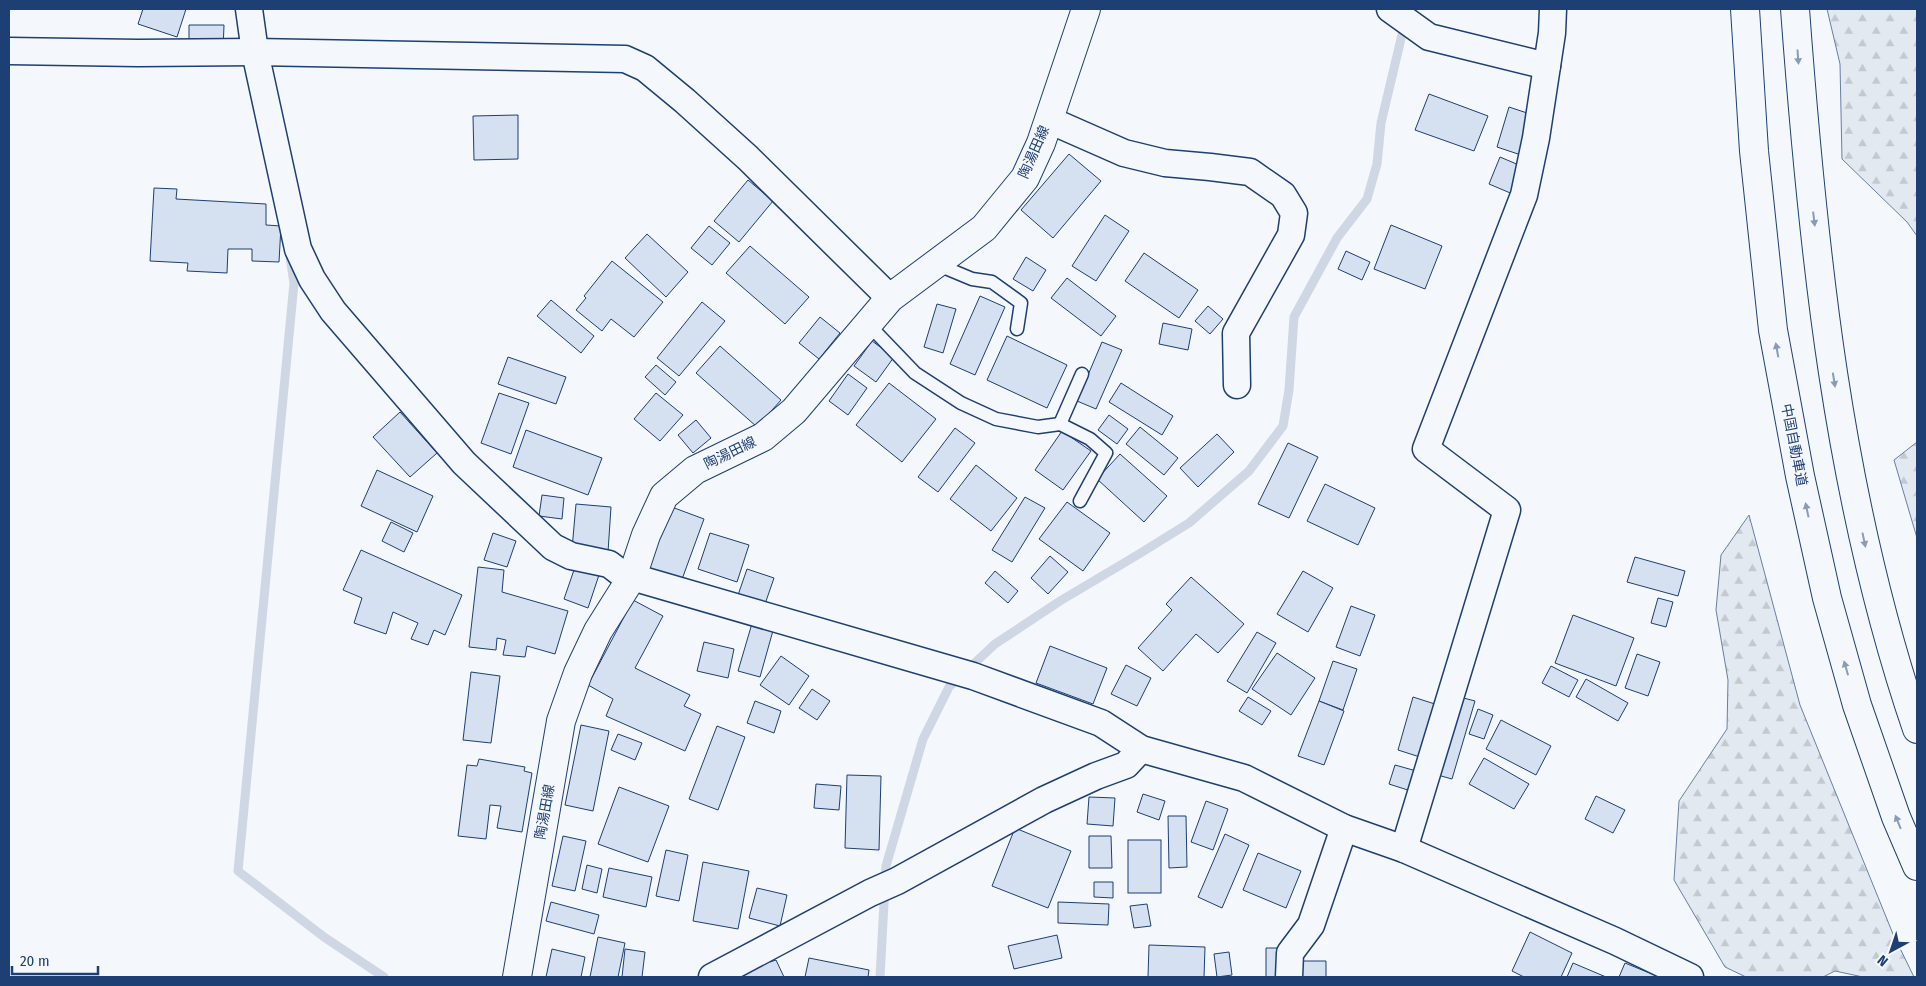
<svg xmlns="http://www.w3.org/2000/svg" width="1926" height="986" font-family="'Fira Sans Condensed','Noto Sans JP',sans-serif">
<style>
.forest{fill:url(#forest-firs);stroke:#687fa3}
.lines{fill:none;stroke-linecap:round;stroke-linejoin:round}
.stream{stroke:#cfd7e4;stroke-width:9}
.building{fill:#d5e0f0;stroke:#1d3f73}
.lane-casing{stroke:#1d3f73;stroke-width:15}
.street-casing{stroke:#1d3f73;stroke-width:29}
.secondary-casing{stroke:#1d3f73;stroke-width:30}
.highway-casing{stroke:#1d3f73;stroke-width:30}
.lane{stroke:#f4f7fb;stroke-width:12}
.street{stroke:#f4f7fb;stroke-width:26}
.secondary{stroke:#f4f7fb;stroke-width:28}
.highway{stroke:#f4f7fb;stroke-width:28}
.oneway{fill:#889bb7}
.labels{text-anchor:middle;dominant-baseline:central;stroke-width:4;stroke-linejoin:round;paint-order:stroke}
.street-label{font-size:14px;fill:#1d3f73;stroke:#f4f7fb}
</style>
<defs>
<pattern id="forest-firs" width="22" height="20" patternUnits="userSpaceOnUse" patternTransform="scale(1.25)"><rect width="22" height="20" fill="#e3e9f0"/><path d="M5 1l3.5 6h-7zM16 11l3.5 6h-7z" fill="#c2c9d1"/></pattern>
</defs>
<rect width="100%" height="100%" fill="#f4f7fb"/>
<g class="forest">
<polygon points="1827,9 1917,9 1917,236 1907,222 1842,159 1840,64"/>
<polygon points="1917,442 1917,538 1894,460"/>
<polygon points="1749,515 1800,705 1893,934 1914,977 1863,977 1835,971 1823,977 1746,977 1725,967 1674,880 1679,801 1727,729 1728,680 1716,610 1721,555"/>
</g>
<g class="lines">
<g class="stream">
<polyline points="290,257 294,283 238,871 324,937 384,977"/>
<polyline points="880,977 886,866 923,739 949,687 995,644 1060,601 1139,554 1189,523 1249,471 1283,426 1289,390 1294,317 1337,238 1367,199 1377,164 1381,123 1405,22"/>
</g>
</g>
<g class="building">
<polygon points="143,9 186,9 177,37 138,24"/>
<polygon points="189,25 224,25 223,50 189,49"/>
<polygon points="1429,94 1488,116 1474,151 1415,130"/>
<polygon points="1509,107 1533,115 1521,155 1497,147"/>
<polygon points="518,115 518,159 474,160 473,116"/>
<polygon points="1069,154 1101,181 1053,238 1021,210"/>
<polygon points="1500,157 1526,168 1515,195 1489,184"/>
<polygon points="748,180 773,201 739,242 714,221"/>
<polygon points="154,188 177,189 176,199 266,204 266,225 281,226 279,262 252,261 252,249 228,249 227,273 187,271 188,263 150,261"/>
<polygon points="1105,215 1129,231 1096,281 1072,266"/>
<polygon points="1391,225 1442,246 1425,289 1374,269"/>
<polygon points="709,226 730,243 712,265 691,248"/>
<polygon points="647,234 688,272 666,297 625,258"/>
<polygon points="750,246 809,297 785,324 726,273"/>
<polygon points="1346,251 1370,262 1362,280 1338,269"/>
<polygon points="1144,253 1198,290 1179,318 1125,281"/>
<polygon points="1026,257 1046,270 1033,291 1013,279"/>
<polygon points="612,261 663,302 634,337 611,319 602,331 576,310 586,298 584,296"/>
<polygon points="1067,278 1116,316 1101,336 1051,298"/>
<polygon points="980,296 1005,307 975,375 950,364"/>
<polygon points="551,300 594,336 581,353 537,316"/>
<polygon points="702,302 725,321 679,376 657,358"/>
<polygon points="937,304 956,309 943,353 924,347"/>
<polygon points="1208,306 1223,319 1210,334 1195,321"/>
<polygon points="820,317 840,333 819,359 799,343"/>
<polygon points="1163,323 1192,329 1188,350 1159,344"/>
<polygon points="1007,336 1067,365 1047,408 987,380"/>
<polygon points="872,341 894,357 876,382 854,366"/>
<polygon points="1102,342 1122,350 1096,409 1077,401"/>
<polygon points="720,346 781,400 757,427 696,373"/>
<polygon points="508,357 566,377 556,404 498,384"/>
<polygon points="656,365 676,382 665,395 645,377"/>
<polygon points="848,374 867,388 848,415 829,401"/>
<polygon points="889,383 936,419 902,462 856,425"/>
<polygon points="1121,383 1173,416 1162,435 1109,402"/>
<polygon points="499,393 529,403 511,454 481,443"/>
<polygon points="656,393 683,415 660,441 634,419"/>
<polygon points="400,412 437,453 410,477 373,437"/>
<polygon points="1109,415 1128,429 1117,444 1098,430"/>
<polygon points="696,420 711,438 693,453 678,435"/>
<polygon points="1140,427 1178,458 1164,475 1126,444"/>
<polygon points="955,428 975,443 938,492 918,477"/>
<polygon points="526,430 602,458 588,495 513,467"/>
<polygon points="1062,431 1091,451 1063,490 1035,470"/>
<polygon points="1217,434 1234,452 1198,487 1180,468"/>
<polygon points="1288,443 1318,457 1289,518 1258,504"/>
<polygon points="1120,454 1167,496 1144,522 1097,479"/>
<polygon points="976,465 1017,498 991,531 950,499"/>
<polygon points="377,470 433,496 417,532 361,506"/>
<polygon points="1325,484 1375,508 1358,545 1307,521"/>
<polygon points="542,495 564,498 562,519 539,516"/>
<polygon points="1025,497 1045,508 1012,562 992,550"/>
<polygon points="1067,502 1110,533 1083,571 1039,539"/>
<polygon points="576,504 611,507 608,552 572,549"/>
<polygon points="669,506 704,519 681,582 647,569"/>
<polygon points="391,522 413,533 404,552 382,541"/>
<polygon points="493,533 516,541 507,567 484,560"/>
<polygon points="710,533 749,545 737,582 698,569"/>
<polygon points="361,550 462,595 445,635 434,630 428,645 411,639 418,623 393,612 386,634 354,623 362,598 343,590"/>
<polygon points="1050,556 1068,572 1048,594 1031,578"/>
<polygon points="1635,557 1685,571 1678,596 1627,582"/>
<polygon points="478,567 504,570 502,592 568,611 555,654 527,646 525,657 503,655 506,640 497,638 496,650 469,647"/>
<polygon points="575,567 599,575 588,608 564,599"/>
<polygon points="747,569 774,578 764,607 737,598"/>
<polygon points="995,571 1018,591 1008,603 985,583"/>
<polygon points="1303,571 1333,588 1308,632 1277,614"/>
<polygon points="1191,577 1244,624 1218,653 1196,634 1163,671 1138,648 1172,610 1166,604"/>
<polygon points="1658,598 1673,602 1666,627 1651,623"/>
<polygon points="633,600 663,616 635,668 690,695 684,706 701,714 685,751 606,716 613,699 588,685"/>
<polygon points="1351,606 1375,615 1360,656 1336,647"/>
<polygon points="1573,615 1634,638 1616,686 1555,663"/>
<polygon points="753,620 774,627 760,677 738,671"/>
<polygon points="1257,632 1276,643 1247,693 1227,681"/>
<polygon points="704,642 734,649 728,678 697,671"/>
<polygon points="1050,646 1107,668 1093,704 1036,683"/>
<polygon points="1277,653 1315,678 1291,715 1252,689"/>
<polygon points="1637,654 1660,662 1648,696 1625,688"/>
<polygon points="781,656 809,676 789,705 760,685"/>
<polygon points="1333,661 1357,669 1343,710 1319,701"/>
<polygon points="1126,665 1151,678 1137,706 1111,694"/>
<polygon points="1551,666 1578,680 1569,697 1542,683"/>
<polygon points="471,672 500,676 491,743 463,740"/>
<polygon points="1586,679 1628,703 1618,721 1576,697"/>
<polygon points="812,689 830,701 817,720 799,708"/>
<polygon points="1456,696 1475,701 1452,779 1434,774"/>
<polygon points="1248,697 1271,711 1262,725 1239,711"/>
<polygon points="1413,697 1438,705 1423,758 1398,750"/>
<polygon points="755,701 781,711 774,733 747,723"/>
<polygon points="1319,701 1344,711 1324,765 1298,756"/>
<polygon points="1478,709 1493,715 1484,739 1469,734"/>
<polygon points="1501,720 1551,746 1536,775 1486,749"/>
<polygon points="581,725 609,731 593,811 565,805"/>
<polygon points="717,726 745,737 718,810 689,799"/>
<polygon points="618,734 642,743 635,760 611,750"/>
<polygon points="1484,758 1529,784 1514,809 1469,784"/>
<polygon points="479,759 525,767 524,771 532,773 522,832 497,828 501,806 490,805 486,839 458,836 467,765 477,766"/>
<polygon points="1395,765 1420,772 1414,792 1389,784"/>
<polygon points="847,775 881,776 879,850 845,848"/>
<polygon points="816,784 841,786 839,810 814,808"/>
<polygon points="619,787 669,806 648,862 598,844"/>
<polygon points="1143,794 1165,801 1159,820 1137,812"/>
<polygon points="1596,796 1625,810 1613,833 1585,819"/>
<polygon points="1089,797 1115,798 1113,826 1087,824"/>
<polygon points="1206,801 1228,809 1213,850 1191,842"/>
<polygon points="1168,816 1186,816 1187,867 1169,868"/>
<polygon points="1015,828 1071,851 1048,908 992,886"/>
<polygon points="1225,834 1249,845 1222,908 1198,897"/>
<polygon points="563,836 586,841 575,891 552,886"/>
<polygon points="1089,836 1111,836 1112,868 1089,868"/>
<rect x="1128" y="840" width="33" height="53"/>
<polygon points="666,850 688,855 679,901 656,896"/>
<polygon points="1258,853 1301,871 1286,908 1243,890"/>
<polygon points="703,862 749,871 738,929 693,921"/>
<polygon points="587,865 602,869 597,893 582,889"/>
<polygon points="609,868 652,877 646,907 603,897"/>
<polygon points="1094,882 1113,882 1113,898 1094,897"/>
<polygon points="757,888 787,895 780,926 749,918"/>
<polygon points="551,902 599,915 594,934 546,921"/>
<polygon points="1058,902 1109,904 1108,925 1058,923"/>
<polygon points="1147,904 1151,926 1134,928 1130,906"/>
<polygon points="1530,932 1572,953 1561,977 1524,977 1512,971"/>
<polygon points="1057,935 1062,958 1014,969 1008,946"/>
<polygon points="598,937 625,943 618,977 590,977"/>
<polygon points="1149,945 1205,947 1204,977 1148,977"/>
<polygon points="1266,948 1280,948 1281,977 1266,977"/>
<polygon points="552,949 585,957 581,977 546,977"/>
<polygon points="625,949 645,952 642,977 622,977"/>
<polygon points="1229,952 1232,975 1217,977 1214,954"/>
<polygon points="809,958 869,970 868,977 805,977"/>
<polygon points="776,960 784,977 737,977 770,961 770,962"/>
<polygon points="1300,961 1326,961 1326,977 1301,977"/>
<polygon points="1573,963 1606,977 1567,977"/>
<polygon points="1625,963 1657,976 1657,977 1619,977"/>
</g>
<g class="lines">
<g class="lane-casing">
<g id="lane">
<polyline points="936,264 972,279 992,282 1021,303 1017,329"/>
<polyline points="868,324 915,373 961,403 996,419 1038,427 1060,424 1090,439 1106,453 1080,501"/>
<polyline points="1060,424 1082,374"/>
</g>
</g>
<g class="street-casing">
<g id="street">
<polyline points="249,9 255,52 298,249 312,279 333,311 464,463 553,547 571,556 609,564 630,580"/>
<polyline points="1390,9 1429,37 1547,66"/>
<polyline points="9,51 138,53 255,52 625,59 645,68 685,101 748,158 890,298"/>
<polyline points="1049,120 1124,153 1165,163 1210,167 1250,172 1283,195 1294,213 1291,235 1236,333 1237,385"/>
<polyline points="632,577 973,676 1101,723 1141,749 1244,778 1344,828 1404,849 1615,941 1690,977"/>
<polyline points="1404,849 1507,510 1426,449 1524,195 1536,138 1552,33 1553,9"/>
<polyline points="712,977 870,893 897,881 1044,800 1096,776 1126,765 1141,749"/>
<polyline points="1289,977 1290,953 1311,925 1344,828"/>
</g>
</g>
<g class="secondary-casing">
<polyline id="secondary" points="517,977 561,721 578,673 598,631 632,577 646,535 664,496 695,470 763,437 794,411 890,298 984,228 1025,178 1041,143 1086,9"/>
</g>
<g class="highway-casing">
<g id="highway">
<polyline points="1745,9 1754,151 1773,330 1800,476 1827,598 1857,705 1896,817 1917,866"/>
<path d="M1795 9C1813 252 1838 498 1917 729"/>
</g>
</g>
<use href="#lane" class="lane"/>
<use href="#street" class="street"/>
<use href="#secondary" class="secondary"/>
<use href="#highway" class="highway"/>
</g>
<defs><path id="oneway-solid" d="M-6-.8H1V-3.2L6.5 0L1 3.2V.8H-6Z" transform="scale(1.25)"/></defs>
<g class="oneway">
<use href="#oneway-solid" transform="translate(1798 57) rotate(86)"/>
<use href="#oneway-solid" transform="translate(1814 219) rotate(83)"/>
<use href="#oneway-solid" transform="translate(1777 350) rotate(-100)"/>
<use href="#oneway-solid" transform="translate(1834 380) rotate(81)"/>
<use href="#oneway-solid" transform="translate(1807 510) rotate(-102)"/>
<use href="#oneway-solid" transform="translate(1864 540) rotate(78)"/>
<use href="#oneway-solid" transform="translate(1846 668) rotate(-106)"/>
<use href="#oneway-solid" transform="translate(1898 822) rotate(-112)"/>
</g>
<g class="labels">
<g class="street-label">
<text transform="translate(1034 152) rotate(-66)">陶湯田線</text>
<text transform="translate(1794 445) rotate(79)">中国自動車道</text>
<text transform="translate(730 453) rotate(-26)">陶湯田線</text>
<text transform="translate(545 812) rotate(-80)">陶湯田線</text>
</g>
</g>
<rect width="1926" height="986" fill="none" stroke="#1d3f73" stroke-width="20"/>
<g transform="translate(1891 951) rotate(220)" stroke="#f4f7fb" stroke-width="4" paint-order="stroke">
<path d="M0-4L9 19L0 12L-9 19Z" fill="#1d3f73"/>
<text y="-8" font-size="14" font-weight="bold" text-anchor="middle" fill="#1d3f73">N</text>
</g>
<path d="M12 966v8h86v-8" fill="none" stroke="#1d3f73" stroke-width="2.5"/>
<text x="20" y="966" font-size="15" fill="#1d3f73" stroke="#f4f7fb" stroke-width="4" paint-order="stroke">20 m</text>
</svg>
